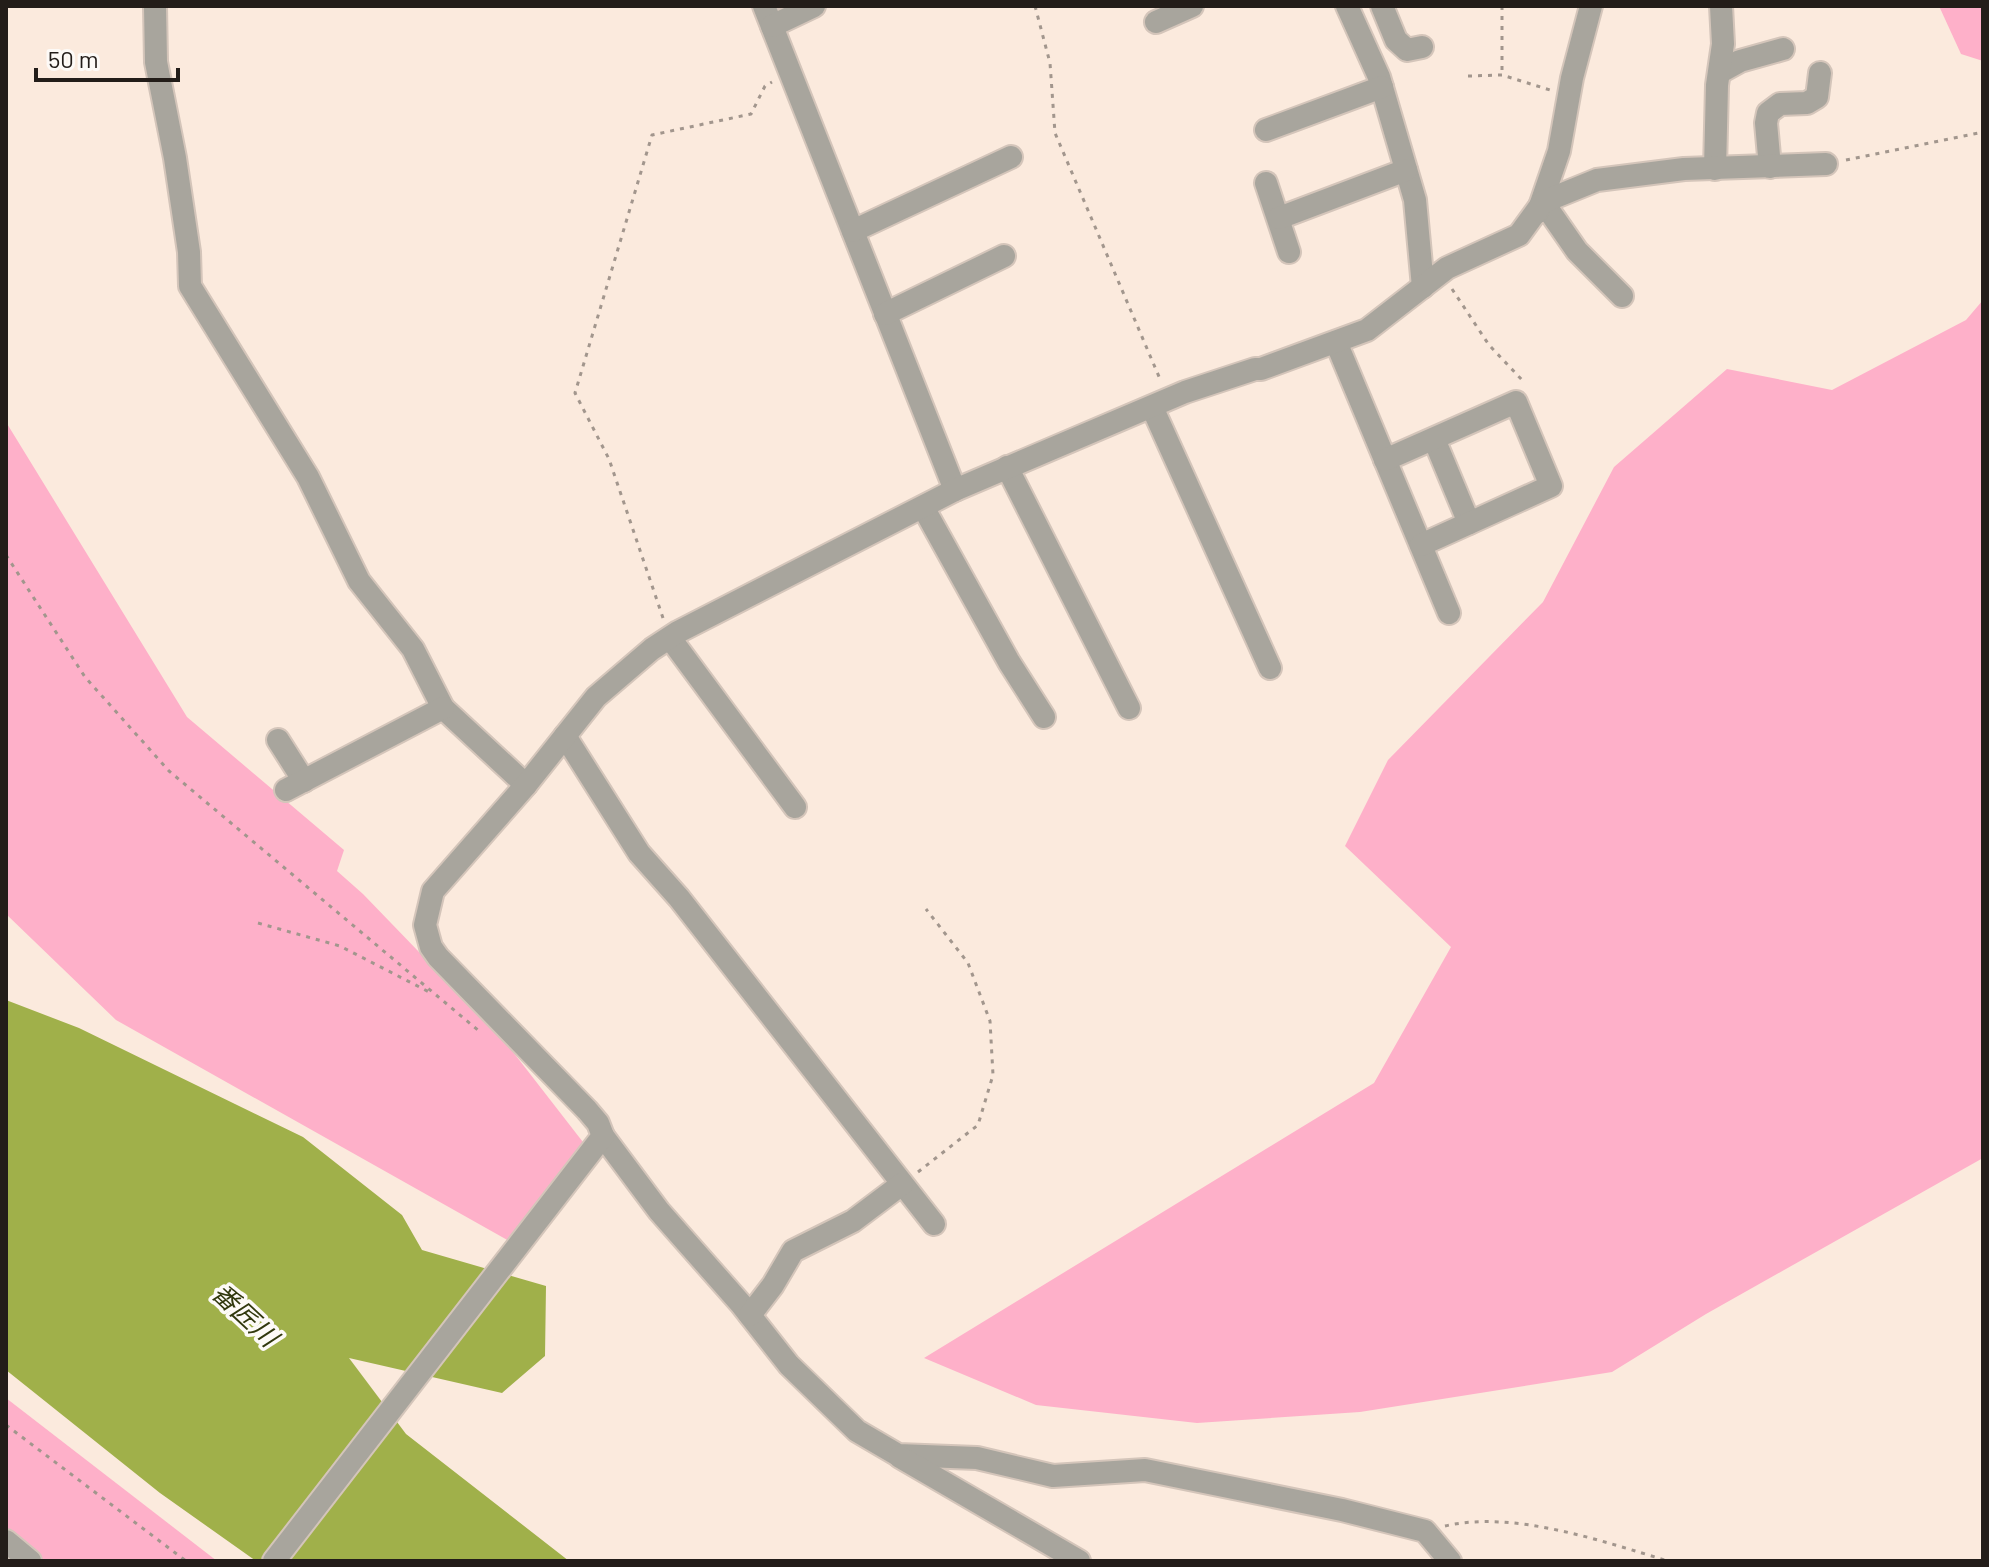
<svg xmlns="http://www.w3.org/2000/svg" width="1989" height="1567" font-family="Barlow,'Noto Sans JP',sans-serif">
<style>
.green{fill:#feb0c9}
.water{fill:#a0b04a}
.lines{fill:none;stroke-linecap:round;stroke-linejoin:round}
.street-casing{stroke:#d4c5ba;stroke-width:26}
.path{stroke:#a2968d;stroke-width:3;stroke-dasharray:4 6;stroke-linecap:butt}
.street{stroke:#a8a59d;stroke-width:22}
.labels{text-anchor:middle;dominant-baseline:central;stroke-width:7;stroke-linejoin:round;paint-order:stroke}
.water-label{font-size:26px;font-style:italic;fill:#32390e;stroke:#fdfaf7}
</style>
<rect width="100%" height="100%" fill="#fbeadd"/>
<g class="green">
<polygon points="1939,6 1983,6 1983,61 1961,54"/>
<polygon points="1983,300 1983,1158 1706,1314 1612,1372 1360,1412 1197,1423 1036,1405 924,1358 1374,1083 1451,947 1345,846 1388,760 1543,602 1614,467 1727,369 1832,390 1966,320"/>
<polygon points="6,422 187,717 344,850 337,871 363,894 503,1039 586,1146 511,1242 116,1020 6,914"/>
<polygon points="6,1398 217,1561 6,1561"/>
</g>
<polygon class="water" points="6,1000 79,1028 303,1137 402,1215 422,1250 546,1286 545,1356 502,1393 349,1358 406,1434 569,1561 256,1561 160,1493 6,1370"/>
<g class="lines">
<g class="street-casing">
<g id="street">
<polyline points="155,6 156,62 175,158 189,252 190,286 308,477 359,581 413,649 443,708 526,785"/>
<polyline points="764,6 955,490"/>
<polyline points="1347,6 1379,77 1415,200 1423,287"/>
<polyline points="1382,6 1396,40 1407,50 1422,47"/>
<polyline points="1156,22 1192,6"/>
<polyline points="772,26 814,6"/>
<polyline points="1720,72 1740,61 1783,49"/>
<polyline points="1266,130 1382,87"/>
<polyline points="1770,167 1766,123 1768,113 1780,104 1807,103 1817,97 1820,73"/>
<polyline points="1715,169 1717,85 1723,44 1721,6"/>
<polyline points="1266,183 1289,252"/>
<polyline points="1543,202 1577,251 1622,296"/>
<polyline points="1538,212 1559,151 1572,78 1591,6"/>
<polyline points="1279,218 1406,170"/>
<polyline points="853,231 1011,157"/>
<polyline points="885,314 1004,256"/>
<polyline points="1336,342 1449,613"/>
<polyline points="1152,407 1270,668"/>
<polyline points="1434,439 1469,523"/>
<polyline points="1385,460 1516,402 1551,486 1421,545"/>
<polyline points="1007,467 1129,708"/>
<polyline points="923,507 1009,662 1044,717"/>
<polyline points="670,638 795,807"/>
<polyline points="565,736 639,853 679,898 934,1224"/>
<polyline points="278,740 304,781"/>
<polyline points="286,790 443,708"/>
<polyline points="603,1136 659,1211 741,1304 789,1365 857,1431 898,1455 977,1458 1053,1476 1145,1470 1342,1510 1425,1531 1450,1561"/>
<polyline points="750,1315 773,1285 793,1251 853,1221 902,1184"/>
<polyline points="900,1457 1079,1561"/>
<polyline points="6,1541 30,1561"/>
<polyline points="274,1561 603,1136 598,1123 587,1110 438,957 431,947 425,925 433,891 526,785 596,697 652,649 678,632 955,490 1185,392 1255,369 1261,369 1367,330 1447,268 1519,235 1543,202 1597,180 1684,169 1826,164"/>
</g>
</g>
<g class="path">
<polyline points="1035,6 1050,63 1055,133 1160,379"/>
<polyline points="1502,6 1502,75"/>
<polyline points="1468,76 1502,75 1550,90"/>
<polyline points="1846,160 1983,132"/>
<polyline points="1452,289 1489,345 1523,381"/>
<polyline points="6,555 85,677 169,771 479,1031"/>
<polyline points="663,618 609,459 575,393 652,135 751,114 765,86 772,82"/>
<polyline points="258,923 340,946 433,994"/>
<polyline points="918,1172 978,1125 993,1075 990,1021 968,963 926,909"/>
<polyline points="6,1425 186,1561"/>
<path d="M1445 1526C1513 1510 1602 1541 1668 1561"/>
</g>
<use href="#street" class="street"/>
</g>
<g class="labels">
<g class="water-label">
<text transform="translate(246 1314) rotate(43)">番匠川</text>
</g>
</g>
<rect width="1989" height="1567" fill="none" stroke="#231d19" stroke-width="16"/>
<path d="M36 68v12h142v-12" fill="none" stroke="#231d19" stroke-width="4"/>
<text x="48" y="68" font-size="24" fill="#231d19" stroke="#fdfaf7" stroke-width="6" paint-order="stroke">50 m</text>
</svg>
